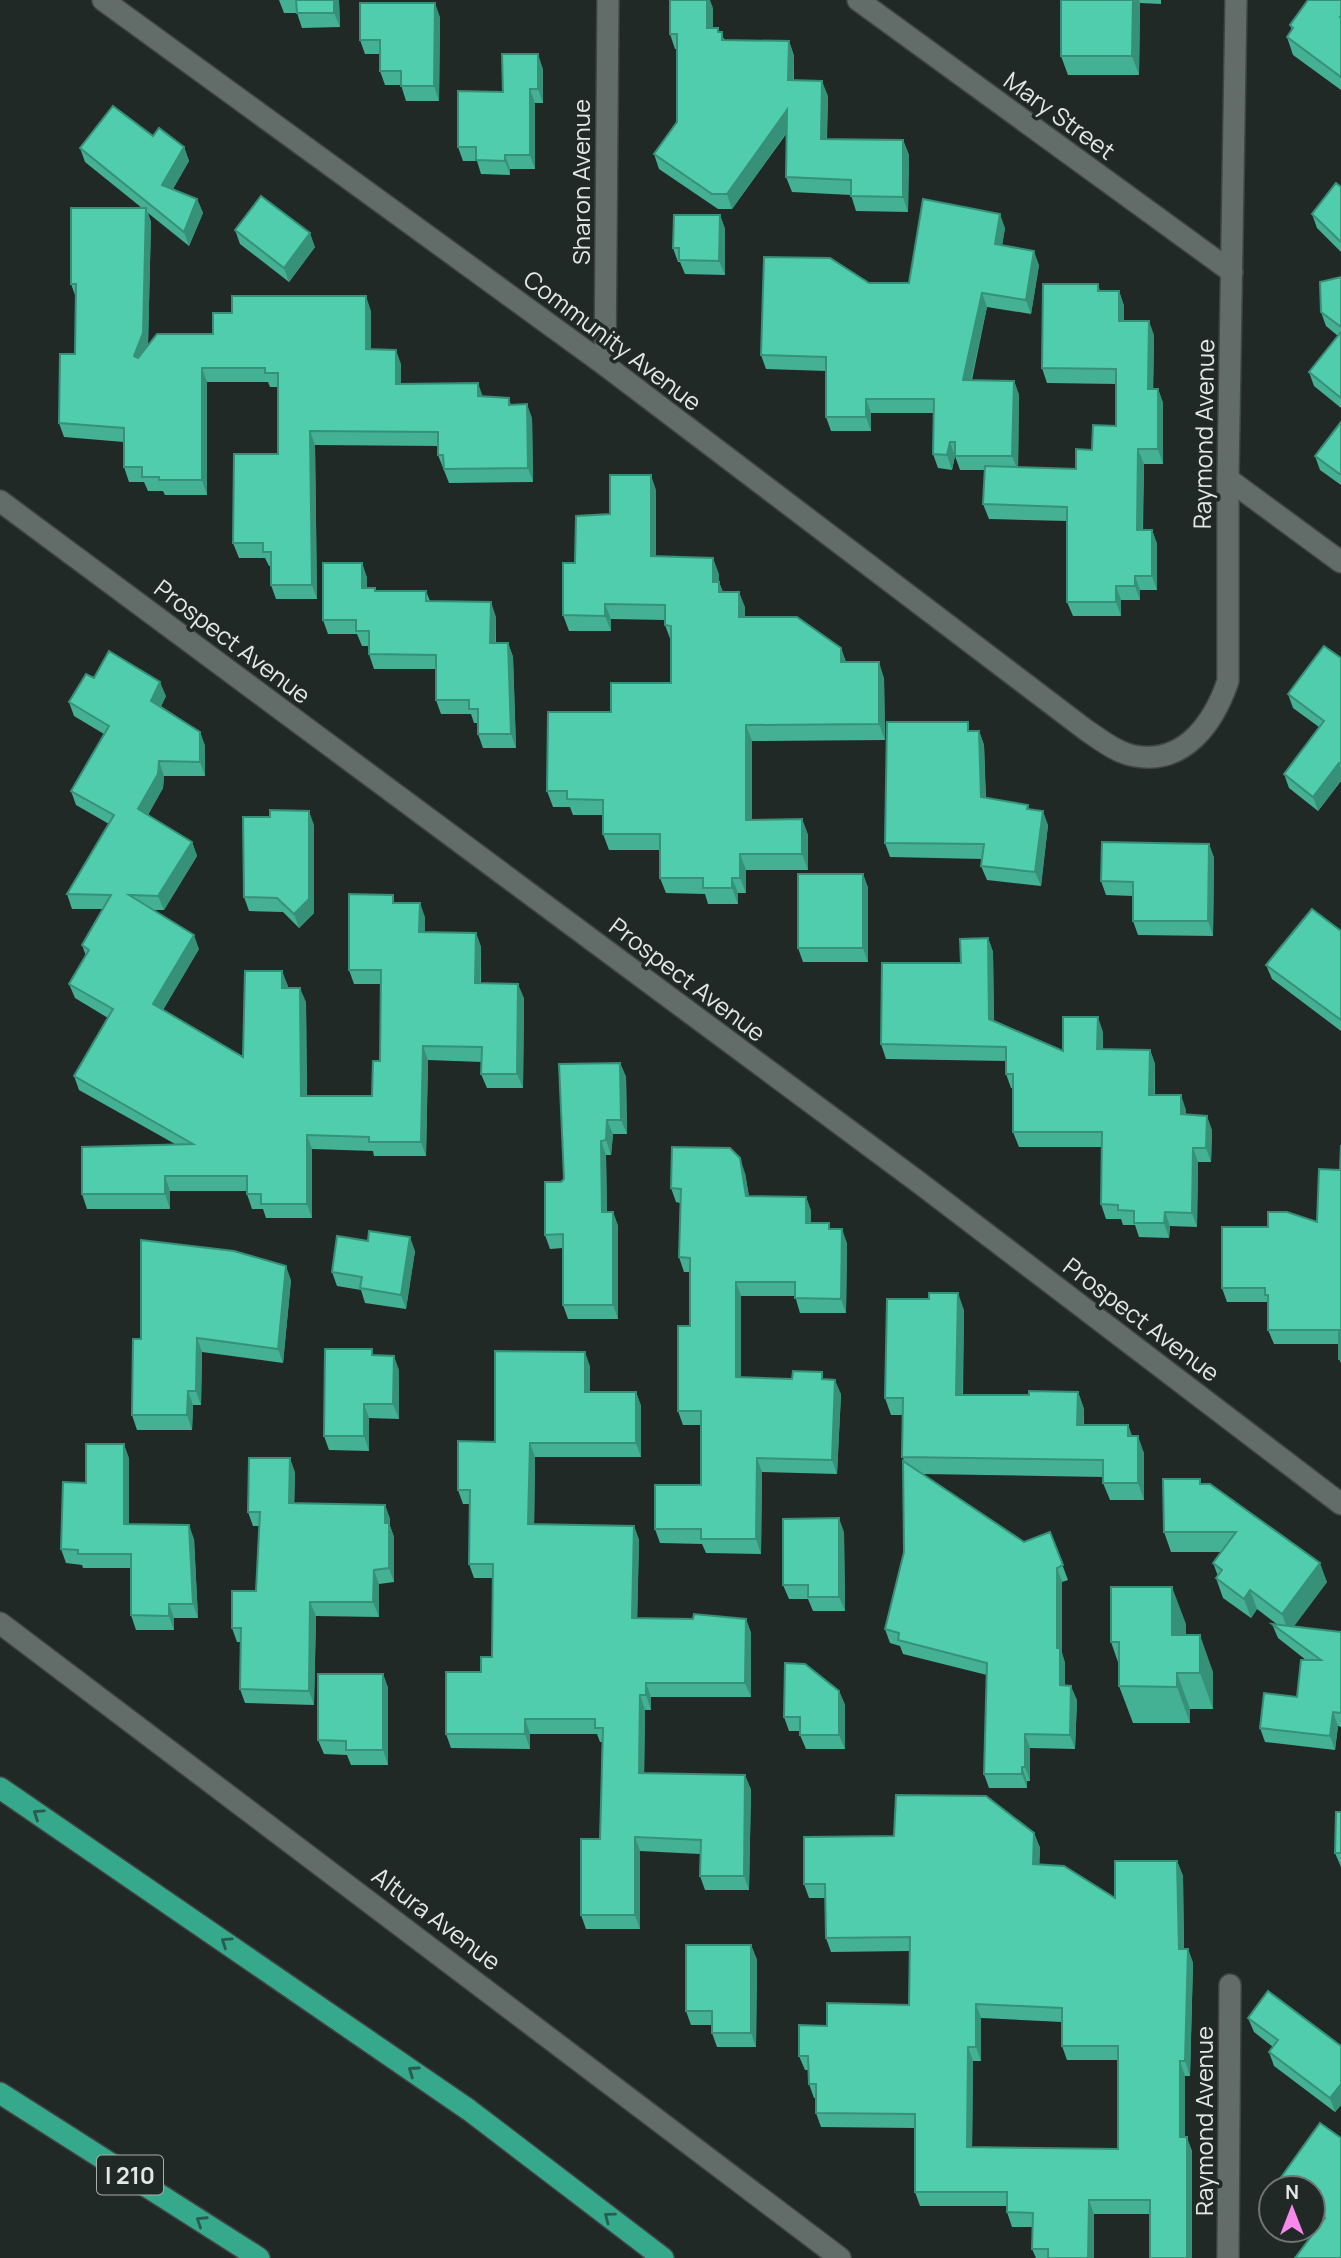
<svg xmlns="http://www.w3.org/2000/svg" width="1341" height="2258" font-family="Manrope,sans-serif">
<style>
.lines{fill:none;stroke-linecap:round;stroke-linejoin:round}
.street-casing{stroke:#3e4543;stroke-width:24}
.highway-casing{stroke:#3e4543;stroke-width:24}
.street{stroke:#626c68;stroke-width:21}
.highway{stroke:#36a88c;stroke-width:21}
.wall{fill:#44b094;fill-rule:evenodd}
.shaded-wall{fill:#379078}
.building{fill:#4fcdac;stroke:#379078;stroke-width:2;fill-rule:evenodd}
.oneway{stroke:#295c4f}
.labels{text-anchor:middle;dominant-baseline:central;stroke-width:7;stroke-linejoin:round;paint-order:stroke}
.shield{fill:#212926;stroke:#a8afac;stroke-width:2}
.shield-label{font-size:23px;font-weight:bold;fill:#e2e8e6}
.street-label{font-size:24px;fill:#e2e8e6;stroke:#212926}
</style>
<rect width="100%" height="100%" fill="#212926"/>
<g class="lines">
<g class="street-casing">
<g id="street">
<path d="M103 0 605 365 1086 730C1101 740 1117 753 1135 756 1185 765 1214 722 1228 681V479L1236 0"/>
<polyline points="858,0 1232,272"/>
<polyline points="605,365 608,0"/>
<polyline points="1228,479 1341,562"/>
<polyline points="0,501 917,1181 1341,1504"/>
<polyline points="0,1623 840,2258"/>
<polyline points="1228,2258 1230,1985"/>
</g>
</g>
<g class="highway-casing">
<g id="highway">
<polyline points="0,1788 469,2110 663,2258"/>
<polyline points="0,2093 259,2258"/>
</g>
</g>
<use href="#street" class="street"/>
<use href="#highway" class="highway"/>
</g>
<g class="wall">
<polygon points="279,0 339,0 340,27 302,28 297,13 284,13"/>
<polygon points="1061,0 1161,0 1161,4 1140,3 1139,75 1068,75 1061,56"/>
<polygon points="1341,0 1341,90 1293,55 1287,37 1292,30 1290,25"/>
<polygon points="713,8 713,28 719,32 725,40 789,41 794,56 794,80 828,96 827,139 903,140 909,155 908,212 856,211 851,195 792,192 786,177 787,133 732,209 718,209 659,169 654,154 677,122 677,49 675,49 670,34"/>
<polygon points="440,17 439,101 406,101 401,85 385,85 380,71 380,54 365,54 360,40"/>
<polygon points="543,69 543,103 535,103 535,169 510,169 510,175 481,174 477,161 463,161 458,147 503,92"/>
<polygon points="153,136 184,147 189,161 173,189 197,199 203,213 189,246 148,213 151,222 148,345 213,334 371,311 371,349 401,364 401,384 483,396 509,398 511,405 532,418 533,482 449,483 438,455 438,446 315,445 317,599 276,599 271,585 271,566 269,566 265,558 239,558 233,543 278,454 278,387 270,387 268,382 207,382 207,495 165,495 163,491 148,491 144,482 129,482 124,467 124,442 64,437 59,423 75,354 75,295 71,284 142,208 85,162 80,148"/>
<polygon points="1341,187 1341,252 1317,228 1312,214"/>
<polygon points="720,215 725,229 725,275 685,274 680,262 678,262 673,248"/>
<polygon points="1005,228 1002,245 1039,265 1031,314 987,307 972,380 1014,381 1019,395 1018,467 1076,469 1092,450 1116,426 1116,384 1047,383 1042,368 1098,284 1100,291 1119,291 1124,306 1124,321 1154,335 1153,389 1158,389 1163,403 1163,464 1144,464 1143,530 1152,530 1157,544 1157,590 1140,590 1140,600 1121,600 1121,616 1073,616 1067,602 1067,521 989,519 983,504 985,470 960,470 955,456 952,470 938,468 933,454 933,413 871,413 871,431 831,431 826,417 826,371 766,369 761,355 869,283 909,283"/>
<polygon points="235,230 315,247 289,282 240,244"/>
<polygon points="1341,277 1341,408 1314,386 1309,372 1338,336 1326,326 1321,312"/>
<polygon points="1341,422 1341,485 1320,470 1315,456"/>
<polygon points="656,490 656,556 719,574 719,582 723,592 745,607 745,617 841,648 846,662 884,678 885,740 752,741 752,820 802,819 808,835 808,870 746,870 746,893 738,893 738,904 708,904 705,894 666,893 660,878 660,850 609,850 603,834 603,815 573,815 570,807 553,807 547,791 611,712 671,683 671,641 665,625 665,620 611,619 611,631 569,631 563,615 575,563 610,514"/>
<polygon points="362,563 367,578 367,588 377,591 426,591 430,601 496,617 496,643 508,643 513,657 516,748 483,748 478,734 478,723 474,723 471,714 441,714 436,700 436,669 374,669 369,654 369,646 362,646 357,634 328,634 323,620"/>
<polygon points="1341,658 1341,781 1318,811 1289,788 1284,774 1319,727 1293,708 1288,694"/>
<polygon points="94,678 166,696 161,706 200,732 205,746 205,776 164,776 163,788 148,815 192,842 197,856 164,910 153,910 199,949 163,1010 243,1057 282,971 288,988 306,1002 307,1096 372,1096 380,1061 380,984 354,984 349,970 396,903 425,917 425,932 476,933 481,947 481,983 524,998 523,1088 487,1088 481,1074 482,1062 428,1060 426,1156 374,1156 373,1151 312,1149 312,1218 266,1218 263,1209 252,1209 247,1194 247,1191 170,1191 170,1209 87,1209 82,1194 175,1144 79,1090 74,1076 108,1018 75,998 69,984 86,956 82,945 103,909 72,909 67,894 109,824 76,805 71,791 104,734 74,716 69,702"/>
<polygon points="971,731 979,731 984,745 986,798 1028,805 1029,809 1048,825 1041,886 987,880 981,866 982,859 890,857 885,843"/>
<polygon points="314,825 314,913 299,928 283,912 249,911 244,897"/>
<polygon points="1209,844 1214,858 1213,936 1138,935 1133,921 1133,896 1106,895 1101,881"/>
<polygon points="863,874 868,888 868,962 803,962 798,948"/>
<polygon points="1341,931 1341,1031 1272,979 1266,965"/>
<polygon points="988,938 993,952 994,1022 1063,1051 1103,1032 1103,1049 1150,1050 1155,1064 1155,1095 1186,1110 1186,1115 1212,1130 1211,1162 1198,1162 1197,1227 1170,1226 1169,1238 1139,1237 1135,1225 1123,1225 1121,1219 1106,1219 1101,1204 1102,1147 1019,1147 1013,1132 1013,1088 1011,1088 1006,1074 1006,1061 886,1059 881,1044 961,963"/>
<polygon points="620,1063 626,1077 627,1134 613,1134 611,1155 606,1155 607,1212 613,1212 618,1226 618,1319 568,1319 563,1305 563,1248 550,1249 545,1235 561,1182 564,1179"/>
<polygon points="1341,1145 1341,1363 1339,1359 1339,1344 1274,1344 1268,1330 1268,1302 1227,1302 1222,1288 1268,1227 1317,1222 1340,1170"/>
<polygon points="745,1173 749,1196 806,1197 811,1211 811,1223 831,1229 847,1243 846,1313 800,1313 795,1296 741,1296 741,1377 792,1379 825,1380 841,1394 837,1474 762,1472 761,1554 706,1553 702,1544 660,1543 655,1529 701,1485 701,1425 683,1425 678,1411 690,1326 690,1272 684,1272 679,1257 680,1203 676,1202 671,1188"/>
<polygon points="368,1241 415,1251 406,1309 365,1303 361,1290 337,1286 332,1272"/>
<polygon points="291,1280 283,1363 202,1352 201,1405 193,1405 192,1430 137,1430 132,1415 141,1339"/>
<polygon points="964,1310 963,1395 1029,1395 1078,1392 1084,1409 1084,1425 1128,1425 1132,1436 1144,1453 1144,1500 1110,1500 1103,1483 1103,1477 923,1474 1024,1542 1050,1532 1068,1580 1062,1582 1062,1653 1065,1663 1065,1686 1077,1700 1075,1749 1030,1748 1030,1781 1027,1781 1027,1788 989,1788 984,1774 987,1675 903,1654 900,1646 890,1643 885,1629 904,1552 903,1415 891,1415 885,1398"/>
<polygon points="374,1355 399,1370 399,1419 369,1418 369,1451 329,1450 324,1436"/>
<polygon points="590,1366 590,1392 636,1392 641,1406 641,1457 535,1457 534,1524 634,1526 639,1540 637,1618 746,1619 751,1633 751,1697 651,1697 651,1710 645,1710 644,1773 751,1789 749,1890 705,1890 700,1876 700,1854 640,1851 640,1929 586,1929 581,1915 600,1839 602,1742 600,1742 597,1734 530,1734 530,1749 451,1748 446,1734 481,1672 492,1657 493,1578 474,1578 469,1564 470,1504 463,1504 458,1490 495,1442"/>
<polygon points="129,1458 129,1524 194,1539 198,1618 174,1618 174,1630 136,1630 131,1615 131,1568 83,1568 82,1565 66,1563 61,1549 86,1483"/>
<polygon points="295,1472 294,1504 385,1505 390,1519 390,1526 394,1537 394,1582 379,1584 379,1617 316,1616 314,1705 245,1703 240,1689 240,1642 237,1642 232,1628 256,1591 259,1526 253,1526 248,1512"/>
<polygon points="1202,1484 1327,1582 1294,1626 1341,1632 1341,1727 1338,1726 1335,1750 1265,1742 1260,1728 1297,1697 1306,1660 1278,1638 1272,1624 1278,1625 1257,1609 1251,1618 1223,1598 1216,1578 1218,1576 1213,1563 1222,1552 1171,1552 1164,1532"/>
<polygon points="844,1532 845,1611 813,1611 808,1599 789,1599 783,1585"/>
<polygon points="1186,1624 1186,1635 1213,1672 1213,1709 1190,1709 1190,1723 1133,1723 1119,1686 1119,1665 1111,1642"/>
<polygon points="383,1674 388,1688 388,1765 351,1765 347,1755 324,1754 318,1740"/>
<polygon points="839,1691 845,1705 845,1749 806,1749 800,1735 800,1731 789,1731 784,1717"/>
<polygon points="1341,1812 1341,1867 1335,1853"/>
<path d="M1034 1833 1040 1848 1039 1864 1115 1898 1177 1861 1183 1876 1184 1949H1188L1193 1963 1190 2076H1185V2137L1192 2151 1150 2214H1094V2258H1036L1032 2249 1033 2227H1012L1007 2212V2206H920L915 2192V2128L821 2127 816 2113V2098H814L809 2084 808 2070H805L799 2056 827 2026 909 2005 910 1951 831 1952 826 1938 825 1898H809L804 1884ZM981 2018 1062 2022V2046L1067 2060H1118V2149L972 2147 973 2061H981Z"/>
<polygon points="751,1945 757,1960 756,2047 717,2047 712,2033 712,2025 691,2025 686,2011"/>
<polygon points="1248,2018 1341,2046 1341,2105 1335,2112 1274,2066 1269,2052 1273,2047 1254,2032"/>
<polygon points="1341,2138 1341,2258 1320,2225 1313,2219 1313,2188 1279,2188 1277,2183"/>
</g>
<g class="shaded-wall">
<polygon points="334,0 339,0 340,27 334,13"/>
<polygon points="707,0 710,0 713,8 713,43 707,28"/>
<polygon points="1133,0 1139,0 1140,3 1139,75 1132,56"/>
<polygon points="435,3 440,17 439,101 434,86"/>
<polygon points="789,41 794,56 793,95 788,80"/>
<polygon points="538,54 543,69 543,103 538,89"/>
<polygon points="822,81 828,96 826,154 821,139"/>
<polygon points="530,89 535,103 535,169 530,155"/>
<polygon points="787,110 792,125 732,209 727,194"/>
<polygon points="903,140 909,155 908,212 903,197"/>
<polygon points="184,147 189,161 167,199 162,185"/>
<polygon points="505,155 510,169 510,175 505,161"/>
<polygon points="197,199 203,213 189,246 184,232"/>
<polygon points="146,208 151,222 148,347 139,370 134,356"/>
<polygon points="1000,214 1005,228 1000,258 995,244"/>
<polygon points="720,215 725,229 725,275 719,261"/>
<polygon points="310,233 315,247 289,282 284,268"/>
<polygon points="1034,251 1039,265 1031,314 1026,300"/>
<polygon points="1119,291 1124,306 1124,335 1119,321"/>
<polygon points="982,293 987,307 968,394 963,380"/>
<polygon points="366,296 371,311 371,363 366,349"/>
<polygon points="1149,321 1154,335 1153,403 1148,389"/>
<polygon points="396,350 401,364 401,399 396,384"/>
<polygon points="202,368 207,382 207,495 202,480"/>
<polygon points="1014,381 1019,395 1018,471 1012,456"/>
<polygon points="478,383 483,397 478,396"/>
<polygon points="1158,389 1163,403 1163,464 1158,449"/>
<polygon points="866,399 871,413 871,431 866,417"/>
<polygon points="527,404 532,418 533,482 528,468"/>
<polygon points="310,431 315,445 317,599 312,585"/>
<polygon points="950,442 955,456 952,470 947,455"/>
<polygon points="1138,449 1144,464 1142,544 1137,530"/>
<polygon points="651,475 656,490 656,571 651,556"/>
<polygon points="1152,530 1157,544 1157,590 1152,576"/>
<polygon points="713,558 719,574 719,582 725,598 725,607 713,582"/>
<polygon points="362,563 367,578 367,602 362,588"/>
<polygon points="1135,576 1140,590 1140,600 1135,586"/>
<polygon points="1116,586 1121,600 1121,616 1116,602"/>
<polygon points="739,592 745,607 745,633 739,617"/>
<polygon points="491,602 496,617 495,657 490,643"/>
<polygon points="605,604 611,619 611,631 605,616"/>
<polygon points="508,643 513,657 516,748 511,734"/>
<polygon points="841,648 846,664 841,662"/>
<polygon points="879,662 884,678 885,740 879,724"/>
<polygon points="160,682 166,696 157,715 151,701"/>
<polygon points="746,725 752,741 752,836 746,820"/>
<polygon points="979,731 984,745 986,811 981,797"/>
<polygon points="200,732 205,746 205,776 200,762"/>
<polygon points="159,761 164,776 163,788 143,823 138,809"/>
<polygon points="1339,763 1341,768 1341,781 1318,811 1313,797"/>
<polygon points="309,811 314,825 314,913 299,928 294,914"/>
<polygon points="1043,811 1048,825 1041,886 1035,872"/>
<polygon points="802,819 808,835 808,870 802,854"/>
<polygon points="192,842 197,856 164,910 158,896"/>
<polygon points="1209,844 1214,858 1213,936 1208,921"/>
<polygon points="740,854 746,870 746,893 740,878"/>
<polygon points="863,874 868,888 868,962 863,948"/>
<polygon points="732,878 738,893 738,904 732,888"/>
<polygon points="420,903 425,917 425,947 419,932"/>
<polygon points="476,933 481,947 480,997 475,983"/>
<polygon points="194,935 199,949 158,1018 153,1004"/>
<polygon points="988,938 993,952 994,1034 989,1019"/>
<polygon points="282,971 288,986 288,1002 282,988"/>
<polygon points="518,984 524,998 523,1088 517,1074"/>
<polygon points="300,988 306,1002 307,1111 301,1096"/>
<polygon points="1098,1017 1103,1032 1102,1064 1097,1049"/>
<polygon points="423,1046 428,1060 426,1156 421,1142"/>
<polygon points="1150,1050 1155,1064 1154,1109 1149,1095"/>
<polygon points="620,1063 626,1077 627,1134 621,1120"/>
<polygon points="1181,1095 1186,1110 1186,1129 1181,1114"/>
<polygon points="1207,1116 1212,1130 1211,1162 1206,1148"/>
<polygon points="607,1120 613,1134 611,1155 606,1140"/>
<polygon points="307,1135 312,1149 312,1218 307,1204"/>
<polygon points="601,1141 606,1155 607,1226 602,1212"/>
<polygon points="1193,1148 1198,1162 1197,1227 1192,1213"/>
<polygon points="740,1158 745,1173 751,1210 746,1196"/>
<polygon points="165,1176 170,1191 170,1209 165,1194"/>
<polygon points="806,1197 811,1211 811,1238 806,1223"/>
<polygon points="613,1212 618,1226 618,1319 613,1305"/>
<polygon points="1165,1212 1170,1226 1169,1238 1164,1223"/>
<polygon points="842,1229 847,1243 846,1313 841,1299"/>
<polygon points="410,1237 415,1251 406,1309 401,1295"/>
<polygon points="286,1266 291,1280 283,1363 278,1349"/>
<polygon points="736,1282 741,1296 741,1391 736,1377"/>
<polygon points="958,1293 964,1310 962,1412 956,1395"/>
<polygon points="197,1338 202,1352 201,1405 196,1391"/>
<polygon points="585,1352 590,1366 590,1406 585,1392"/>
<polygon points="394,1356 399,1370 399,1419 393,1404"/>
<polygon points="835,1380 841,1394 837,1474 832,1460"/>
<polygon points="188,1391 193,1405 192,1430 187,1415"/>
<polygon points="636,1392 641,1406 641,1457 636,1443"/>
<polygon points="1078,1392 1084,1409 1083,1441 1077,1425"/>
<polygon points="364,1404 369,1418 369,1451 364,1436"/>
<polygon points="1128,1425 1134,1441 1128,1436"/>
<polygon points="1138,1436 1144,1453 1144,1500 1138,1483"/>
<polygon points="530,1443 535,1457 534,1538 528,1524"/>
<polygon points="124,1444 129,1458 129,1538 124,1524"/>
<polygon points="290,1458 295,1472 294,1518 289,1503"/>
<polygon points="757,1458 762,1472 761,1554 756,1539"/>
<polygon points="385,1505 390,1519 390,1526 394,1537 394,1582 389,1568 385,1523"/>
<polygon points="839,1518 844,1532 845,1611 839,1597"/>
<polygon points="189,1525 194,1539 198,1618 193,1604"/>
<polygon points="634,1526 639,1540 637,1632 632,1618"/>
<polygon points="1320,1563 1327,1582 1289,1633 1282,1614"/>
<polygon points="1057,1568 1062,1582 1062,1653 1065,1663 1065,1700 1060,1685 1057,1648"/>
<polygon points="374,1570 379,1584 379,1617 373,1602"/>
<polygon points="1172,1587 1186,1624 1186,1671 1172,1635"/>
<polygon points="1250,1590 1257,1609 1251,1618 1244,1599"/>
<polygon points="310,1602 316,1616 314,1705 309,1691"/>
<polygon points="169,1604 174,1618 174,1630 169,1616"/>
<polygon points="746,1619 751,1633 751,1697 745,1683"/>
<polygon points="1200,1635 1213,1672 1213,1709 1200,1673"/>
<polygon points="1177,1673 1190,1709 1190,1723 1177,1687"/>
<polygon points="383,1674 388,1688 388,1765 383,1750"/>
<polygon points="646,1683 651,1697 651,1710 646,1695"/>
<polygon points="1071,1686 1077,1700 1075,1749 1070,1735"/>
<polygon points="839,1691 845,1705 845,1749 839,1735"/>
<polygon points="640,1695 645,1710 644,1787 639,1773"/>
<polygon points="1333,1712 1338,1726 1335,1750 1330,1736"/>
<polygon points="525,1719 530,1734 530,1749 525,1734"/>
<polygon points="1025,1734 1030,1748 1030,1781 1025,1767"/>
<polygon points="1022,1767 1027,1781 1027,1788 1022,1774"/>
<polygon points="745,1775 751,1789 749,1890 744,1876"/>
<polygon points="1034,1833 1040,1848 1039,1878 1033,1864"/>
<polygon points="635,1837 640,1851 640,1929 635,1915"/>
<polygon points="1177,1861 1183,1876 1184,1963 1179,1949"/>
<polygon points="751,1945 757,1960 756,2047 751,2033"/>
<polygon points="1188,1949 1193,1963 1190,2076 1185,2061"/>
<polygon points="976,2004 981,2018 981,2061 976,2047"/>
<polygon points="968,2047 973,2061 972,2161 967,2147"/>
<polygon points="1180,2061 1185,2076 1185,2151 1180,2137"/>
<polygon points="1341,2084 1341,2105 1335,2112 1330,2098"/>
<polygon points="1187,2137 1192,2151 1192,2258 1187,2258"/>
<polygon points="1089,2200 1094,2214 1094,2258 1088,2258"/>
</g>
<g class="building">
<polygon points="296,0 334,0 334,13 297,13"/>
<polygon points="670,0 707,0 707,28 718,28 718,32 722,32 722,40 789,41 788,80 822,81 821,139 903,140 903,197 851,196 851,180 786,177 787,110 727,194 712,194 654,154 677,122 677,34 670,34"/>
<polygon points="1061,0 1133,0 1132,56 1061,56"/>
<polygon points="1308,0 1341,0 1341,16 1340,17 1341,18 1341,77 1287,37 1293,28 1290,25"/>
<polygon points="360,3 435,3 434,86 401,86 401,71 380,71 380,40 360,40"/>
<polygon points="502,54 538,54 538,89 530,89 530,155 505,155 505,161 476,160 476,147 458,147 458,91 503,92"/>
<polygon points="113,106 153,136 159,128 184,147 162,185 197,199 184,232 80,148"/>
<polygon points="1336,183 1341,187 1341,242 1312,214"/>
<polygon points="261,196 310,233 284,268 235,230"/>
<polygon points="923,199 1000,214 995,244 1034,251 1026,300 982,293 963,380 1014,381 1012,456 955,456 955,442 950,442 947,455 933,454 934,399 866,399 866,417 826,417 826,357 761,355 764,257 830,258 869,283 909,283"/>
<polygon points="71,208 146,208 143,333 134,356 138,358 157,334 213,334 213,313 232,313 232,296 366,296 366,349 396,350 396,384 478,383 478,396 509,398 509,405 527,404 528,468 444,469 443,455 438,455 438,432 310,431 312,585 271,585 271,552 263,552 263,543 233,543 234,454 278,454 278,373 265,373 265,368 202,368 202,480 159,480 159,477 142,477 142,467 124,467 124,428 59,423 60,354 75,354 76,284 71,284"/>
<polygon points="674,215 720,215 719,261 679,260 679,248 673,248"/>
<polygon points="1341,277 1341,327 1321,312 1320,282"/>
<polygon points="1043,284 1098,284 1098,291 1119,291 1119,321 1149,321 1148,389 1158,389 1158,449 1138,449 1137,530 1152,530 1152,576 1135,576 1135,586 1116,586 1116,602 1067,602 1067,507 983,504 985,466 1076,469 1076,449 1092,450 1093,425 1116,426 1116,369 1042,368"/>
<polygon points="1341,332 1341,398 1309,372"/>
<polygon points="1341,422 1341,475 1315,456"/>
<polygon points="610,475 651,475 651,556 713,558 713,582 719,582 719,592 739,592 739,617 797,617 841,648 841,662 879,662 879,724 746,725 746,820 802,819 802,854 740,854 740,878 732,878 732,888 703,888 703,878 660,878 660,834 603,834 603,800 567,799 567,791 547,791 548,712 611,712 611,683 671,683 671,626 665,625 665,605 605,604 605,616 563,615 563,563 575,563 576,516 610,514"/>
<polygon points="323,563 362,563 362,588 375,588 375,591 426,591 426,601 491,602 490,643 508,643 511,734 478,734 478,709 469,709 469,700 436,700 436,655 369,654 369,631 356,631 356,620 323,620"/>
<polygon points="1324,646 1341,658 1341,764 1339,763 1313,797 1284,774 1324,721 1288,694"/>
<polygon points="109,651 160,682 151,701 200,732 200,762 159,761 158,774 138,809 192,842 158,896 129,895 194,935 153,1004 243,1057 245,971 282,971 282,988 300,988 301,1096 372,1096 373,1061 380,1061 381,970 349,970 349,894 393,895 393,903 420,903 419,932 476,933 475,983 518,984 517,1074 481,1074 482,1047 423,1046 421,1142 369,1142 369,1137 307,1135 307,1204 261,1204 261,1194 247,1194 247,1176 165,1176 165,1194 82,1194 82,1147 193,1144 74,1076 113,1009 69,984 89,950 82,945 111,895 67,894 114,815 71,791 109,726 69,702 86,674 94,678"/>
<polygon points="887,722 968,722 968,731 979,731 981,797 1028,805 1027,809 1043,811 1035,872 981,866 984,844 885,843"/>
<polygon points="270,810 309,811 309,899 294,914 277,898 244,897 243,817 270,817"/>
<polygon points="1102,842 1209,844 1208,921 1133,921 1133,882 1101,881"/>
<rect x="798" y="874" width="65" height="74"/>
<polygon points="1312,909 1341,931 1341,1020 1266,965"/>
<polygon points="988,938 989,1019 1063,1051 1063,1017 1098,1017 1097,1049 1150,1050 1149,1095 1181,1095 1181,1114 1207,1116 1206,1148 1193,1148 1192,1213 1165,1212 1164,1223 1134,1223 1134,1211 1118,1210 1118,1205 1101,1204 1102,1132 1013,1132 1013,1074 1006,1074 1006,1047 881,1044 882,963 961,963 960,939"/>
<polygon points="620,1063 621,1120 607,1120 606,1140 601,1141 602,1212 613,1212 613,1305 563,1305 563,1234 545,1235 545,1182 561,1182 564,1179 559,1064"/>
<polygon points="1341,1145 1341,1359 1339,1359 1339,1330 1268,1330 1268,1295 1265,1295 1265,1288 1222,1288 1222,1227 1268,1227 1268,1212 1287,1212 1317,1222 1319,1169 1340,1170"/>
<polygon points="672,1147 730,1148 740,1158 746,1196 806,1197 806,1223 829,1223 829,1229 842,1229 841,1299 795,1298 795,1282 736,1282 736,1377 792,1379 793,1371 822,1372 822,1379 835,1380 832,1460 757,1458 756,1539 701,1539 701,1529 655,1529 655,1485 701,1485 701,1411 678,1411 678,1326 690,1326 690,1258 679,1257 681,1189 671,1188"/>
<polygon points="369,1231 410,1237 401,1295 360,1288 362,1277 332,1272 337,1236 368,1241"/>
<polygon points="141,1240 234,1251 286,1266 278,1349 197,1338 196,1391 188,1391 187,1415 132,1415 133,1339 141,1339"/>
<polygon points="929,1293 958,1293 956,1395 1029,1395 1029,1391 1078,1392 1077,1425 1128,1425 1128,1436 1138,1436 1138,1483 1103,1483 1103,1460 902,1457 903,1398 885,1398 887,1299 929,1299"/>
<polygon points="325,1349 372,1349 372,1355 394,1356 393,1404 364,1404 364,1436 324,1436"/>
<polygon points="495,1351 585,1352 585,1392 636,1392 636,1443 530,1443 528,1524 634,1526 632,1618 693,1619 694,1614 746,1619 745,1683 646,1683 646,1695 640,1695 639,1773 745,1775 744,1876 700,1876 701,1840 635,1837 635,1915 581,1915 581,1839 600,1839 603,1728 595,1728 595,1719 525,1719 525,1734 446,1734 446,1672 481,1672 481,1657 492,1657 493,1564 469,1564 470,1490 458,1490 458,1441 495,1442"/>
<polygon points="86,1444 124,1444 124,1524 189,1525 193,1604 169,1604 169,1616 131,1615 131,1554 78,1554 78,1550 61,1549 63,1482 86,1483"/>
<polygon points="249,1458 290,1458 289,1503 385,1505 385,1523 389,1523 389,1568 374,1570 373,1602 310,1602 309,1691 240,1689 241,1628 232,1628 232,1591 256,1591 260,1512 248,1512"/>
<polygon points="903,1461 1024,1542 1050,1532 1063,1565 1057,1568 1057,1648 1060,1648 1060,1685 1071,1686 1070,1735 1025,1734 1025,1767 1022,1767 1022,1774 984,1774 987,1663 898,1640 899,1633 885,1629 904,1552"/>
<polygon points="1163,1479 1200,1479 1200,1484 1210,1484 1320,1563 1282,1614 1250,1590 1244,1599 1216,1578 1222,1570 1213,1563 1236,1532 1164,1532"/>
<polygon points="839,1518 839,1597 808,1597 808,1585 783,1585 783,1519"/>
<polygon points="1111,1587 1172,1587 1172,1635 1200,1635 1200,1673 1177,1673 1177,1687 1119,1686 1119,1642 1111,1642"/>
<polygon points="1272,1624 1341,1632 1341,1713 1333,1712 1330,1736 1260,1728 1264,1693 1297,1697 1301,1660 1321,1660"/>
<polygon points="785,1663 805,1664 839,1691 839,1735 800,1735 800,1717 784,1717"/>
<polygon points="318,1674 383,1674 383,1750 346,1750 346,1741 318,1740"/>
<path d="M896 1795 986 1796 1034 1833 1033 1864 1064 1866 1115 1898V1861H1177L1179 1949H1188L1185 2061H1180V2137H1187V2258H1150V2200H1089L1088 2258H1048V2249H1032L1033 2213 1007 2212V2192H915V2114L816 2113V2084H809L808 2056H799V2025L827 2026V2003L909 2005 910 1937 826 1938 825 1884H804V1837L894 1836ZM976 2004 1062 2008V2046H1118V2149L967 2147 968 2047H976Z"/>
<polygon points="1336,1812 1341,1812 1341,1853 1335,1853"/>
<polygon points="686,1945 751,1945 751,2033 712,2033 712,2011 686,2011"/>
<polygon points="1268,1991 1341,2046 1341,2084 1330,2098 1269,2052 1278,2040 1248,2018"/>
<polygon points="1320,2123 1341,2138 1341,2258 1295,2258 1325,2218 1313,2209 1313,2188 1284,2188 1277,2183"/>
</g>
<defs><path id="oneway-chevron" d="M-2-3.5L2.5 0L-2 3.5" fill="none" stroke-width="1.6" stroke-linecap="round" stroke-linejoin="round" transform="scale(1.75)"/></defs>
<g class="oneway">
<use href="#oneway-chevron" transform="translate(38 1814) rotate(-146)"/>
<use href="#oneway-chevron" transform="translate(226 1942) rotate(-146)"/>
<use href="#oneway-chevron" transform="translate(413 2071) rotate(-145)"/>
<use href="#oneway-chevron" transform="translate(609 2217) rotate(-143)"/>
<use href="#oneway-chevron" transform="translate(201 2221) rotate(-147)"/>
</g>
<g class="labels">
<rect class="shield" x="97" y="2155.5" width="66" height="39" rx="5"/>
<g class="shield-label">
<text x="130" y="2175">I 210</text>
</g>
<g class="street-label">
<text transform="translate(1060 115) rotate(36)">Mary Street</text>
<text transform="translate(580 182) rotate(-90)">Sharon Avenue</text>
<text transform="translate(613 340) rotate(37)">Community Avenue</text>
<text transform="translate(1203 434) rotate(-89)">Raymond Avenue</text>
<text transform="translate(233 641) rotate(37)">Prospect Avenue</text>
<text transform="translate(688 979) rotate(37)">Prospect Avenue</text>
<text transform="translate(1142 1319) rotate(37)">Prospect Avenue</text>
<text transform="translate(437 1918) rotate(37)">Altura Avenue</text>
<text transform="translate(1203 2121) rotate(-90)">Raymond Avenue</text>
</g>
</g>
<g transform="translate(1292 2209)"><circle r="33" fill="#212926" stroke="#6e7573" stroke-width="2"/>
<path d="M0-5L12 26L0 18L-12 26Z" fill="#f788ec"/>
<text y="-10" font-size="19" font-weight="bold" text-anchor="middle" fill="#e2e8e6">N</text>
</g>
</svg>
